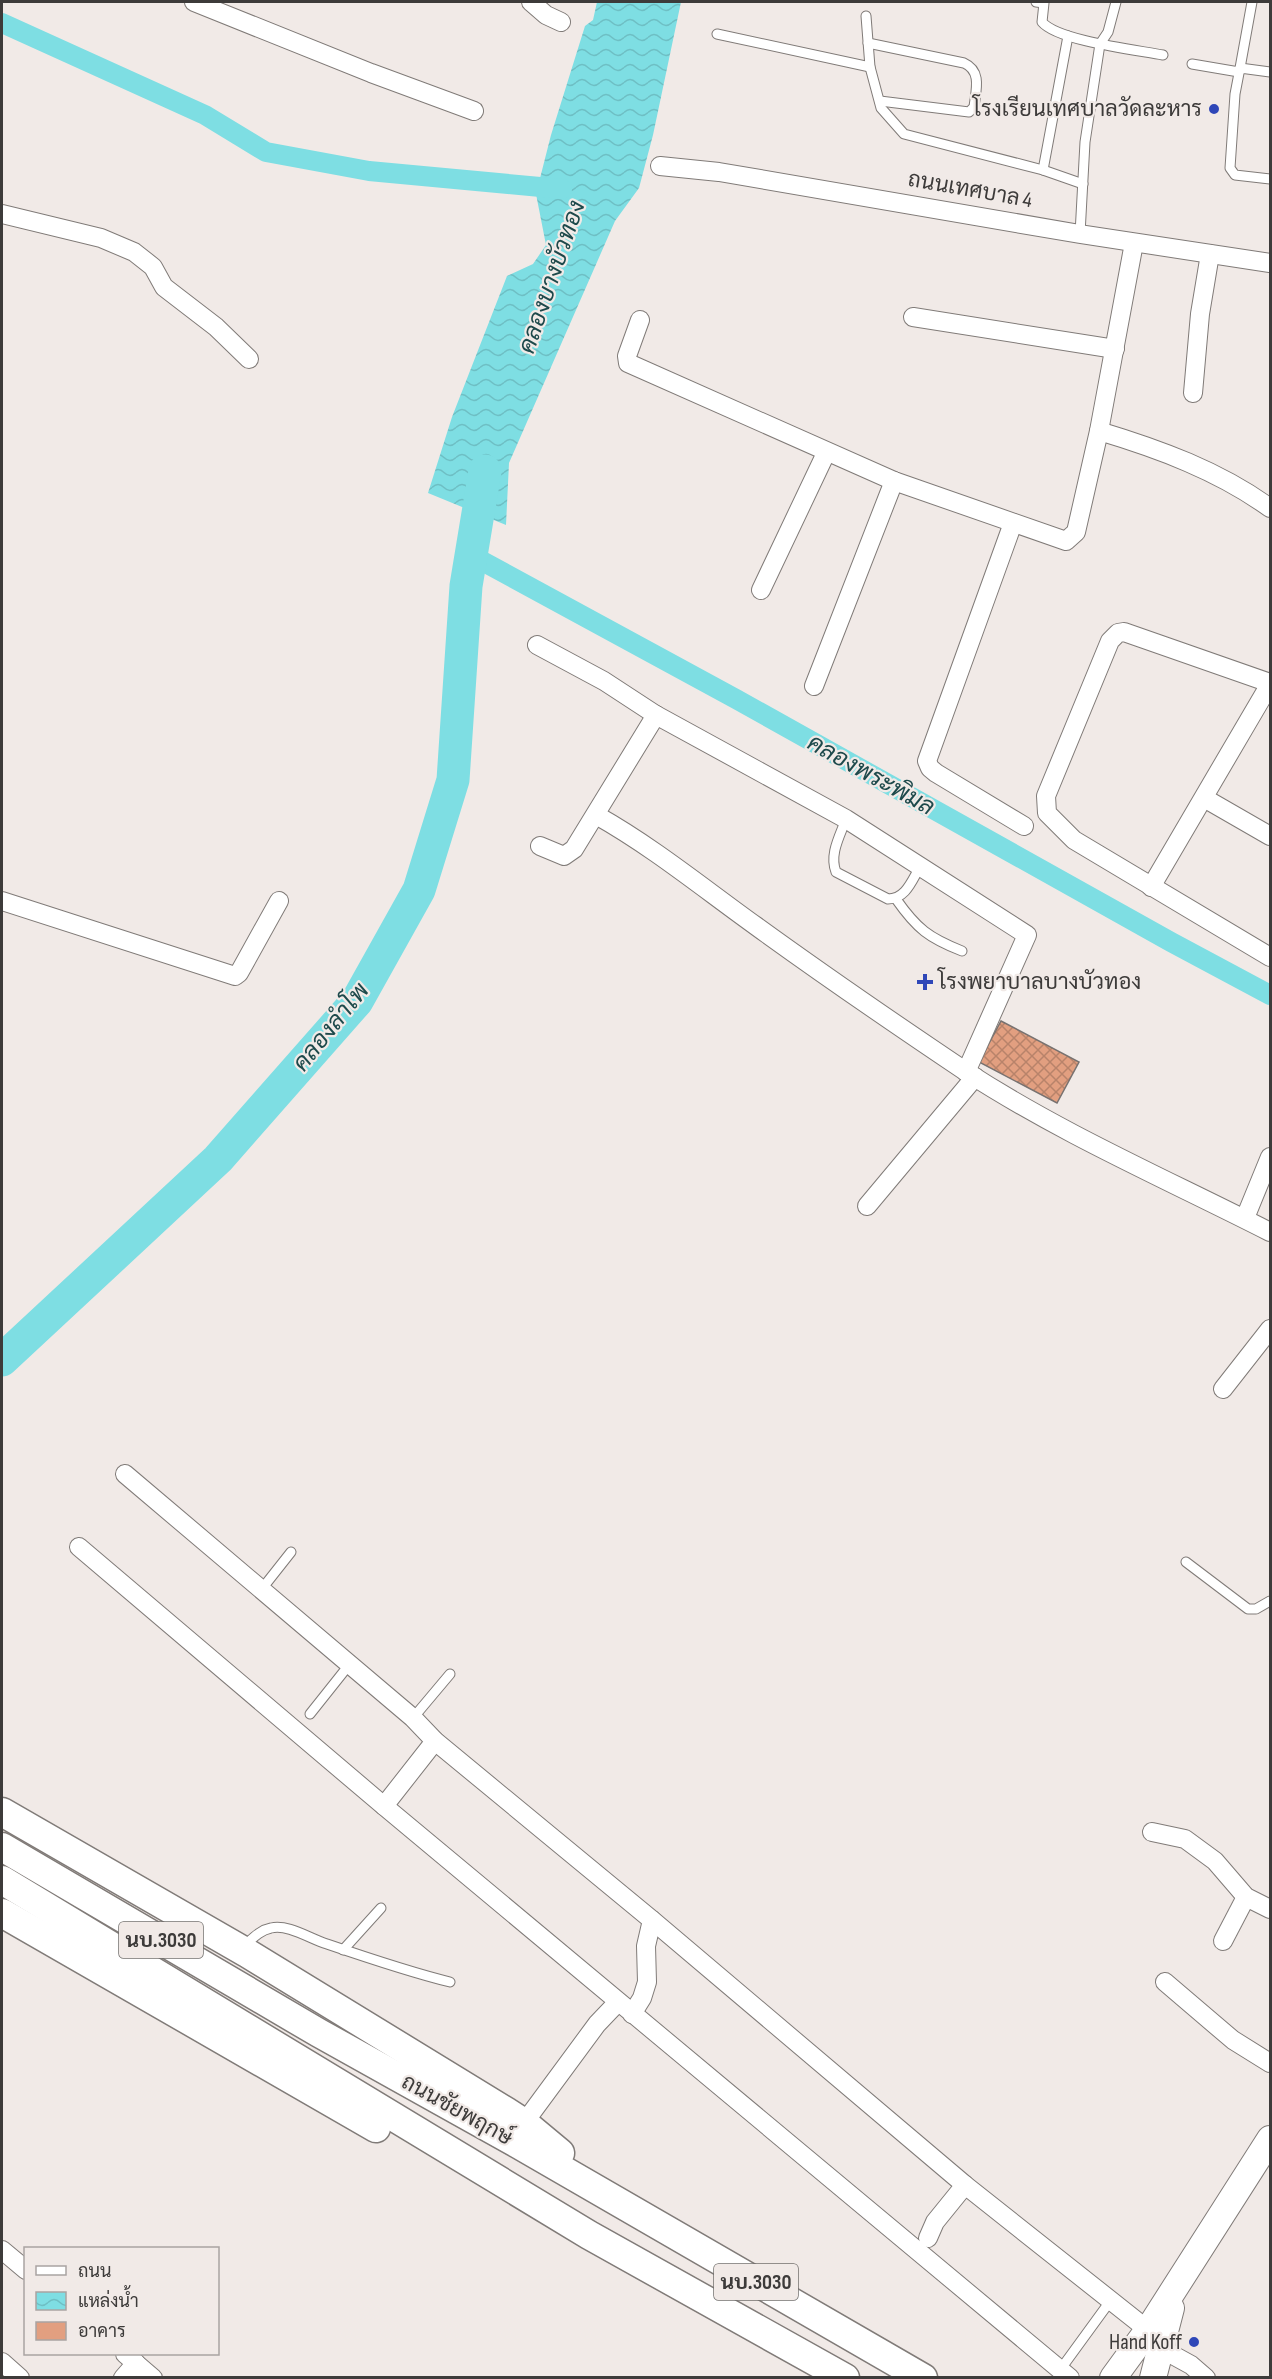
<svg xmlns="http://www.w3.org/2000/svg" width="1272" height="2379" font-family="'Sofia Sans Condensed',Sarabun,sans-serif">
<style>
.water{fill:url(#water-waves)}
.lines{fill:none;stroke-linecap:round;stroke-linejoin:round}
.canal{stroke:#7edee3;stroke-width:20}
.river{stroke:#7edee3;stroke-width:33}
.building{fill:url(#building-cross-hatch);stroke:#787270;stroke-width:1.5}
.service-casing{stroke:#807b78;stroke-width:11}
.minor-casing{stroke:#807b78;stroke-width:20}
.secondary-casing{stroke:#807b78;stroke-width:28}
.primary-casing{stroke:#807b78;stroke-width:31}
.service{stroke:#fff;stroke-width:9}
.minor{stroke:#fff;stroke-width:18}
.secondary{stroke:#fff;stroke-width:26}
.primary{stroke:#fff;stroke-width:28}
.poi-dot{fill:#2f47b8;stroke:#f1eae7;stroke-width:2}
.labels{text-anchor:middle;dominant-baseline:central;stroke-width:4.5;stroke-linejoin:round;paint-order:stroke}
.shield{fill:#f1eae7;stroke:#73706e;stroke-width:1.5}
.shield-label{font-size:21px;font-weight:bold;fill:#3d3b3a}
.poi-label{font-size:22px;fill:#3d3b3a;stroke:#f1eae7;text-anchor:end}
.street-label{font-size:22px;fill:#3d3b3a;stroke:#f1eae7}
.water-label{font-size:24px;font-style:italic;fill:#1d494b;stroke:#f1eae7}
</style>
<defs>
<pattern id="water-waves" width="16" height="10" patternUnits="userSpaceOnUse" patternTransform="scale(1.5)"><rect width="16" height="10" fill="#7edee3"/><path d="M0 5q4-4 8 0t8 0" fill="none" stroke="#6ebfc4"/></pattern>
<pattern id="building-cross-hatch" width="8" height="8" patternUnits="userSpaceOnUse" patternTransform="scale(1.5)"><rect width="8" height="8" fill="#e29f80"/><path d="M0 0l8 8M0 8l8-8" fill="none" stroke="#b8836a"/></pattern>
</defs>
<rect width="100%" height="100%" fill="#f1eae7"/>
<polygon class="water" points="597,2 681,2 653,135 639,188 615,221 509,463 506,525 428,493 452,417 507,276 533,264 546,245 536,194 551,135 585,26 593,20"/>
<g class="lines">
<g class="canal">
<polyline points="2,23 205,115 266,152 369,171 562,189"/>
<polyline points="471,555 736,699 1171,942 1270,995"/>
</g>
<polyline class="river" points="2,1360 218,1159 357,1001 419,890 453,780 466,586 485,471"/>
</g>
<polygon class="building" points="1001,1021 1079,1062 1057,1103 979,1062"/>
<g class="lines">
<g class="service-casing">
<g id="service">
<path d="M1036 2 1044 3 1042 22C1058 41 1137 50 1163 55"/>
<polyline points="866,16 870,67 881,108 904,134 1043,170 1083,184"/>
<polyline points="717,34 870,67"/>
<path d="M868 43 964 63C982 71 976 90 974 107L969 112 880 101"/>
<polyline points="1192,64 1239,72"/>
<polyline points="1240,68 1252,2"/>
<polyline points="1270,72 1240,68 1235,94 1230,168 1235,175 1270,179"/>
<polyline points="1043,170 1068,36"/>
<polyline points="1080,234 1085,142 1100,44 1108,32 1116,2"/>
<path d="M846 819C840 836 829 854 836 872L888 899C906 899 912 880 920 867"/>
<path d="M896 899C917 929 929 938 962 951"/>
<polyline points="1186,1562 1248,1609 1256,1609 1270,1601"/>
<polyline points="261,1590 291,1552"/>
<polyline points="310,1714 349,1665"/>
<polyline points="413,1718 450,1674"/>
<path d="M244 1946C252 1939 260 1930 271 1928 289 1924 310 1939 327 1944 368 1958 409 1972 450 1982"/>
<polyline points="343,1950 381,1908"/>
<polyline points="1060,2370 1111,2300"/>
</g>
</g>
<g class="minor-casing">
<g id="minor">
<polyline points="194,2 371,73 474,111"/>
<polyline points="531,2 546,15 561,22"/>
<polyline points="660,166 719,172 1080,234 1270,263"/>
<polyline points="2,214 101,238 134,252 153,267 164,287 216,327 249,359"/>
<polyline points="913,317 1115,349"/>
<polyline points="640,320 627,356 628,363 894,481 1066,541 1076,532 1099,431 1134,243"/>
<polyline points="1193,393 1200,314 1210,254"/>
<path d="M1099 431C1159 449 1219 471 1270 508"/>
<polyline points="1013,523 927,761 930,768 936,773 1024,826"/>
<polyline points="761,590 826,453"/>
<polyline points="537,645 604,681 656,715 846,819 1027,935 966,1072"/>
<polyline points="1270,683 1124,632 1118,633 1110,641 1046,796 1047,813 1074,840 1270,957"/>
<polyline points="814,686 894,481"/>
<polyline points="1204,798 1270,836"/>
<path d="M596 815C653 847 703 888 756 926 825 976 895 1024 965 1071 1062 1134 1168 1180 1270 1232"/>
<polyline points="540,846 564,856 574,849 656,715"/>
<polyline points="1151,887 1270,684"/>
<polyline points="2,901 235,976 239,973 279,901"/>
<polyline points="867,1206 975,1077"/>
<polyline points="1245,1218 1270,1157"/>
<polyline points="1223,1389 1270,1329"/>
<polyline points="125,1474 413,1718 435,1741 652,1920 965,2185 1148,2330"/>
<polyline points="79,1547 384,1806 1070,2378"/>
<polyline points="384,1806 435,1741"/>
<polyline points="1152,1832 1185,1839 1215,1861 1246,1897 1270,1909"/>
<polyline points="1223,1941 1246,1897"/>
<polyline points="1165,1982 1233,2040 1270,2063"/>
<polyline points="632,2014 642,1998 647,1982 646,1946 652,1920"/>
<polyline points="524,2123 597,2024 618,2002"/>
<polyline points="928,2238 935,2222 965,2185"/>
<polyline points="2,2250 26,2270"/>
<polyline points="1160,2348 1191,2365 1206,2378"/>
<polyline points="125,2354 153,2378"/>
<polyline points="2,2362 20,2378"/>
<polyline points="123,2378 136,2363"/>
</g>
</g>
<g class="secondary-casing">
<g id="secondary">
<polyline points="1113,2378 1148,2330 1270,2139"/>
<polyline points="1153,2378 1171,2308"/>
</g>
</g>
<g class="primary-casing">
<g id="primary">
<polyline points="2,1812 247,1953 507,2112 524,2123 560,2153"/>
<polyline points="2,1847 319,2033 518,2144 923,2378"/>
<polyline points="2,1880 589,2235 845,2378"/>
<polyline points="2,1913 376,2128"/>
</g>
</g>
<use href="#service" class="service"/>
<use href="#minor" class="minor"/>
<use href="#secondary" class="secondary"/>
<use href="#primary" class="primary"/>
</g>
<g class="poi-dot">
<circle cx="1214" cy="109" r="6"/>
<path d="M922 973h6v6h6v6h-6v6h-6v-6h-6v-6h6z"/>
<circle cx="1194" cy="2342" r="6"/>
</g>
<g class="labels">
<g class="shield">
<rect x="119" y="1922" width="84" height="36" rx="4.5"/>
<rect x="714" y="2264" width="84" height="36" rx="4.5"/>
</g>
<g class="shield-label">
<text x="161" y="1940">นบ.3030</text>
<text x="756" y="2282">นบ.3030</text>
</g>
<g class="poi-label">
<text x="1202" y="109">โรงเรียนเทศบาลวัดละหาร</text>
<text x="938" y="982" text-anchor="start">โรงพยาบาลบางบัวทอง</text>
<text x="1182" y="2342">Hand Koff</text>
</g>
<g class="street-label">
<text transform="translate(970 190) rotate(10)">ถนนเทศบาล 4</text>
<text transform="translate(457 2110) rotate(29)">ถนนชัยพฤกษ์</text>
</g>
<g class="water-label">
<text transform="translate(552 277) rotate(-71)">คลองบางบัวทอง</text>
<text transform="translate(871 775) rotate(29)">คลองพระพิมล</text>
<text transform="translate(331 1027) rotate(-51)">คลองลำโพ</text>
</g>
</g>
<rect width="1272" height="2379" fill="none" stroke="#3d3b3a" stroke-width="6"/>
<rect x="24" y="2247" width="195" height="108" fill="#f1eae7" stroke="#a9a4a2" stroke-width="1.5"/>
<rect x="36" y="2266" width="30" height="9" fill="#ffffff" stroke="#a9a4a2" stroke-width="1.5"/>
<text x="78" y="2277" font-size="18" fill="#3d3b3a">ถนน</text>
<rect x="36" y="2292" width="30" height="18" fill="url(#water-waves)" stroke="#a9a4a2" stroke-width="1.5"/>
<text x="78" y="2307" font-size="18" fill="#3d3b3a">แหล่งน้ำ</text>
<rect x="36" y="2322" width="30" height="18" fill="#e29f80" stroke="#a9a4a2" stroke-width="1.5"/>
<text x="78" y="2337" font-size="18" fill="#3d3b3a">อาคาร</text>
</svg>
